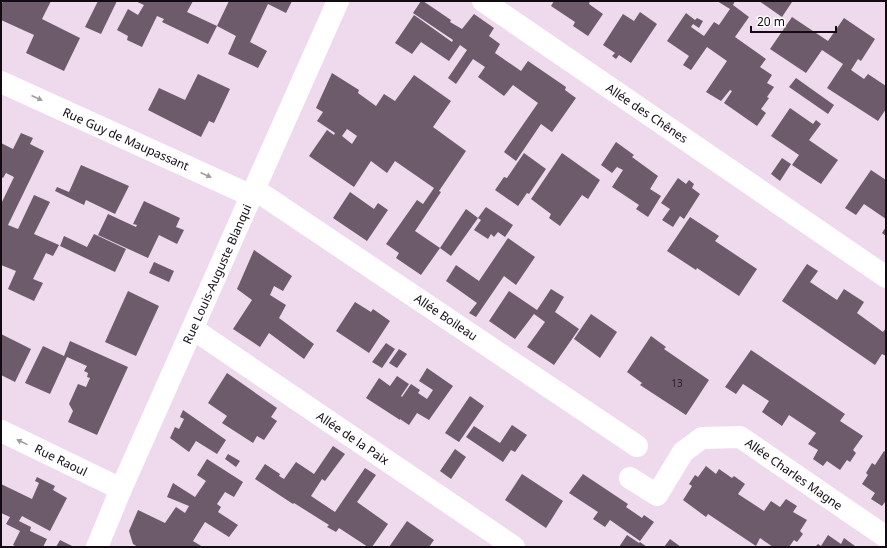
<svg xmlns="http://www.w3.org/2000/svg" width="887" height="548" font-family="'Noto Sans',sans-serif">
<style>
.building{fill:#6d5b6c;fill-rule:evenodd}
.lines{fill:none;stroke-linecap:round;stroke-linejoin:round}
.minor{stroke:#fff;stroke-width:22}
.oneway{fill:#a09da0}
.labels{text-anchor:middle;dominant-baseline:central;stroke-width:3.5;stroke-linejoin:round;paint-order:stroke}
.number-label{font-size:10px;fill:#291f28}
.street-label{font-size:12px;fill:#120b12;stroke:#fff}
</style>
<rect width="100%" height="100%" fill="#eed9ed"/>
<g class="building">
<polygon points="3,1 51,1 42,19 80,38 64,71 26,53 34,35 1,20 1,6"/>
<polygon points="98,1 117,1 101,34 85,27"/>
<polygon points="135,1 193,1 187,12 217,26 208,44 162,22 164,19 157,16 142,47 127,40 128,36 117,30 128,9 138,15 144,5"/>
<polygon points="229,1 292,1 286,13 268,4 250,42 267,51 258,68 228,54 236,36 217,26"/>
<polygon points="421,1 423,1 451,20 450,22 462,29 474,14 494,28 489,36 500,44 495,53 521,71 528,61 566,87 565,90 576,98 552,132 541,124 516,161 504,152 538,103 513,85 504,96 478,77 485,67 473,59 456,84 448,78 467,50 460,45 449,61 421,42 412,54 395,43 414,15 452,42 453,40 413,13"/>
<polygon points="554,1 590,1 589,4 603,14 588,36 573,26 575,22 551,6"/>
<polygon points="717,1 735,1 733,5 749,17 735,37 766,59 760,67 772,75 767,83 774,87 767,97 769,98 761,109 766,113 757,126 724,103 732,91 730,90 721,101 706,92 727,61 707,47 691,70 683,65 689,56 667,41 686,13 695,20 697,18 703,21 699,28 693,24 691,27 704,36 714,22 719,25 730,9"/>
<polygon points="759,1 790,1 792,2 782,17"/>
<polygon points="640,12 657,24 631,63 619,55 616,59 612,56 615,53 603,45 623,14 634,21"/>
<polygon points="792,17 828,41 844,18 875,39 861,61 858,59 851,70 864,79 868,74 886,86 886,109 878,121 827,88 843,64 822,50 806,73 770,49"/>
<path d="M332 73 359 90 358 93 376 106 384 94 395 101 414 75 451 101 433 127 466 151 439 191 441 192 415 231 440 248 421 275 396 258 399 253 386 244 417 200 423 204 434 188 395 161 387 173 371 161 354 187 309 156 327 130 334 135 335 133 317 121 323 112 316 108ZM347 129 357 136 352 144 342 136Z"/>
<polygon points="198,74 230,89 214,123 209,121 201,137 148,110 159,88 185,100"/>
<polygon points="796,78 834,105 828,114 789,87"/>
<polygon points="790,108 813,124 816,120 821,124 809,140 838,160 821,184 792,165 799,155 771,136"/>
<polygon points="21,133 33,138 30,144 44,151 8,225 18,229 34,195 50,202 34,234 59,245 53,256 46,253 33,279 43,283 34,301 8,289 16,271 1,265 1,204 14,177 6,173 3,178 1,177 1,143 13,149"/>
<polygon points="616,142 634,155 632,157 658,176 650,189 661,196 648,217 636,209 639,205 612,187 623,170 617,167 612,173 601,165"/>
<polygon points="524,153 546,169 529,194 527,193 518,206 495,190 504,177 507,178"/>
<polygon points="562,153 600,180 588,199 582,195 560,226 549,218 551,214 531,199"/>
<polygon points="782,158 791,164 780,181 771,174"/>
<polygon points="81,165 129,186 115,214 86,200 84,205 55,191 57,187 69,192"/>
<polygon points="871,170 886,180 886,219 864,204 856,215 845,208"/>
<polygon points="678,178 686,184 689,180 694,184 692,188 700,194 684,219 680,216 673,227 662,220 670,209 661,203"/>
<polygon points="350,192 374,209 378,203 388,210 367,241 333,218"/>
<polygon points="144,201 180,218 176,227 184,230 177,244 159,235 148,258 98,235 108,214 136,227 137,225 133,224"/>
<polygon points="486,207 513,225 505,237 498,232 494,237 491,234 488,239 474,230 481,220 478,218"/>
<polygon points="466,209 478,218 451,256 440,248"/>
<polygon points="690,217 719,236 715,241 757,269 739,296 697,268 696,270 667,251"/>
<polygon points="886,227 886,236 882,233"/>
<polygon points="94,234 126,249 115,272 60,246 64,236 87,247"/>
<polygon points="508,238 535,257 516,285 504,276 476,317 469,313 477,303 446,281 456,265 479,281"/>
<polygon points="254,250 292,276 283,291 274,286 270,295 286,305 279,318 314,344 304,359 269,333 260,347 233,329 252,300 237,289"/>
<polygon points="154,262 174,271 169,282 149,273"/>
<polygon points="807,264 818,271 810,282 837,300 844,289 864,302 857,313 883,332 886,328 886,356 882,354 875,365 782,301"/>
<polygon points="551,289 564,297 555,312 579,329 554,365 527,347 545,322 534,314 515,339 489,321 509,291 537,310"/>
<polygon points="128,291 159,306 136,356 105,342"/>
<polygon points="355,302 371,312 373,309 390,321 369,353 336,331"/>
<polygon points="591,314 617,332 600,358 574,339"/>
<polygon points="1,334 31,349 15,382 1,375"/>
<polygon points="651,336 666,347 664,349 709,380 686,415 640,385 642,383 627,372"/>
<polygon points="70,341 128,367 97,435 68,422 73,411 69,404 78,384 86,387 90,378 87,377 88,373 84,371 87,366 67,357 50,394 25,383 43,346 64,356"/>
<polygon points="386,343 395,349 382,368 372,362"/>
<polygon points="399,349 407,354 397,368 389,363"/>
<polygon points="751,350 845,414 840,421 863,436 853,450 856,453 850,462 847,460 840,470 827,461 823,466 813,459 818,450 808,444 816,433 789,415 782,426 762,412 769,401 743,384 736,394 725,387"/>
<polygon points="427,368 453,386 429,420 417,413 409,425 400,419 400,420 366,398 379,378 390,386 397,376 409,384 401,396 402,397 411,384 420,390 418,393 427,399 433,390 419,381"/>
<polygon points="227,373 277,408 271,417 277,421 264,440 257,436 253,443 222,423 227,416 208,403"/>
<polygon points="470,396 484,406 459,442 445,433"/>
<polygon points="183,410 226,440 217,454 196,441 189,452 170,438 175,427 179,429 184,419 180,417"/>
<polygon points="512,425 527,435 515,452 511,450 503,462 466,437 474,426 500,443"/>
<polygon points="333,446 345,454 325,481 322,479 311,496 335,512 365,468 376,475 357,502 388,524 372,547 368,547 339,528 336,532 327,527 329,525 294,503 293,504 255,479 265,464 280,474 279,476 284,479 296,462 314,474"/>
<polygon points="455,449 466,457 451,479 440,471"/>
<polygon points="884,451 886,452 886,503 885,502 882,506 871,499 875,493 862,484 868,475 866,473 872,463 875,465"/>
<polygon points="228,454 240,461 236,467 225,459"/>
<polygon points="207,459 243,482 234,497 225,492 217,504 221,507 218,512 238,525 229,537 205,522 193,541 203,547 138,547 133,544 129,531 138,510 165,523 176,507 185,513 189,506 167,497 173,483 195,497 206,481 197,475"/>
<polygon points="706,466 716,474 719,469 732,478 734,476 745,484 738,494 764,511 771,501 780,507 786,499 797,506 793,512 807,520 800,531 803,534 797,542 794,540 789,547 773,547 760,538 756,546 708,514 706,517 683,500 692,486 689,484 695,475 698,477"/>
<polygon points="522,474 563,501 546,528 505,500"/>
<polygon points="583,474 628,504 626,507 642,518 644,515 654,522 640,541 610,520 605,527 593,519 598,512 569,493"/>
<polygon points="37,477 55,486 53,490 67,498 50,531 22,516 19,521 31,527 30,531 47,539 43,547 17,547 13,545 20,531 6,524 10,517 1,513 1,484 32,499 39,483 35,481"/>
<polygon points="407,521 434,540 429,547 389,547"/>
<polygon points="627,535 639,543 640,542 647,547 619,547"/>
<polygon points="828,535 841,544 844,538 855,546 854,547 815,547 818,544 821,546"/>
<polygon points="670,539 681,547 664,547"/>
<polygon points="60,540 74,547 56,547"/>
</g>
<g class="lines">
<g class="minor">
<polyline points="483,1 886,277"/>
<polyline points="1,82 252,196"/>
<polyline points="254,189 637,446"/>
<polyline points="193,329 514,547"/>
<polyline points="1,431 121,489"/>
<polyline points="630,478 657,495 683,452 702,438 740,437 886,537"/>
<polyline points="97,547 121,489 338,1"/>
</g>
</g>
<defs><path id="oneway-solid" d="M-6-.8H1V-3.2L6.5 0L1 3.2V.8H-6Z"/></defs>
<g class="oneway">
<use href="#oneway-solid" transform="translate(37 98) rotate(24)"/>
<use href="#oneway-solid" transform="translate(206 175) rotate(24)"/>
<use href="#oneway-solid" transform="translate(22 442) rotate(-154)"/>
</g>
<g class="labels">
<g class="number-label">
<text x="677" y="383">13</text>
</g>
<g class="street-label">
<text transform="translate(647 113) rotate(34)">Allée des Chênes</text>
<text transform="translate(126 139) rotate(24)">Rue Guy de Maupassant</text>
<text transform="translate(217 274) rotate(-66)">Rue Louis-Auguste Blanqui</text>
<text transform="translate(446 317) rotate(34)">Allée Boileau</text>
<text transform="translate(353 438) rotate(34)">Allée de la Paix</text>
<text transform="translate(61 460) rotate(26)">Rue Raoul</text>
<text transform="translate(794 474) rotate(35)">Allée Charles Magne</text>
</g>
</g>
<rect width="887" height="548" fill="none" stroke="#120b12" stroke-width="4"/>
<path d="M751 26v6h85v-6" fill="none" stroke="#120b12" stroke-width="2"/>
<text x="757" y="26" font-size="12" fill="#120b12" stroke="#ffffff" stroke-width="3" paint-order="stroke">20 m</text>
</svg>
